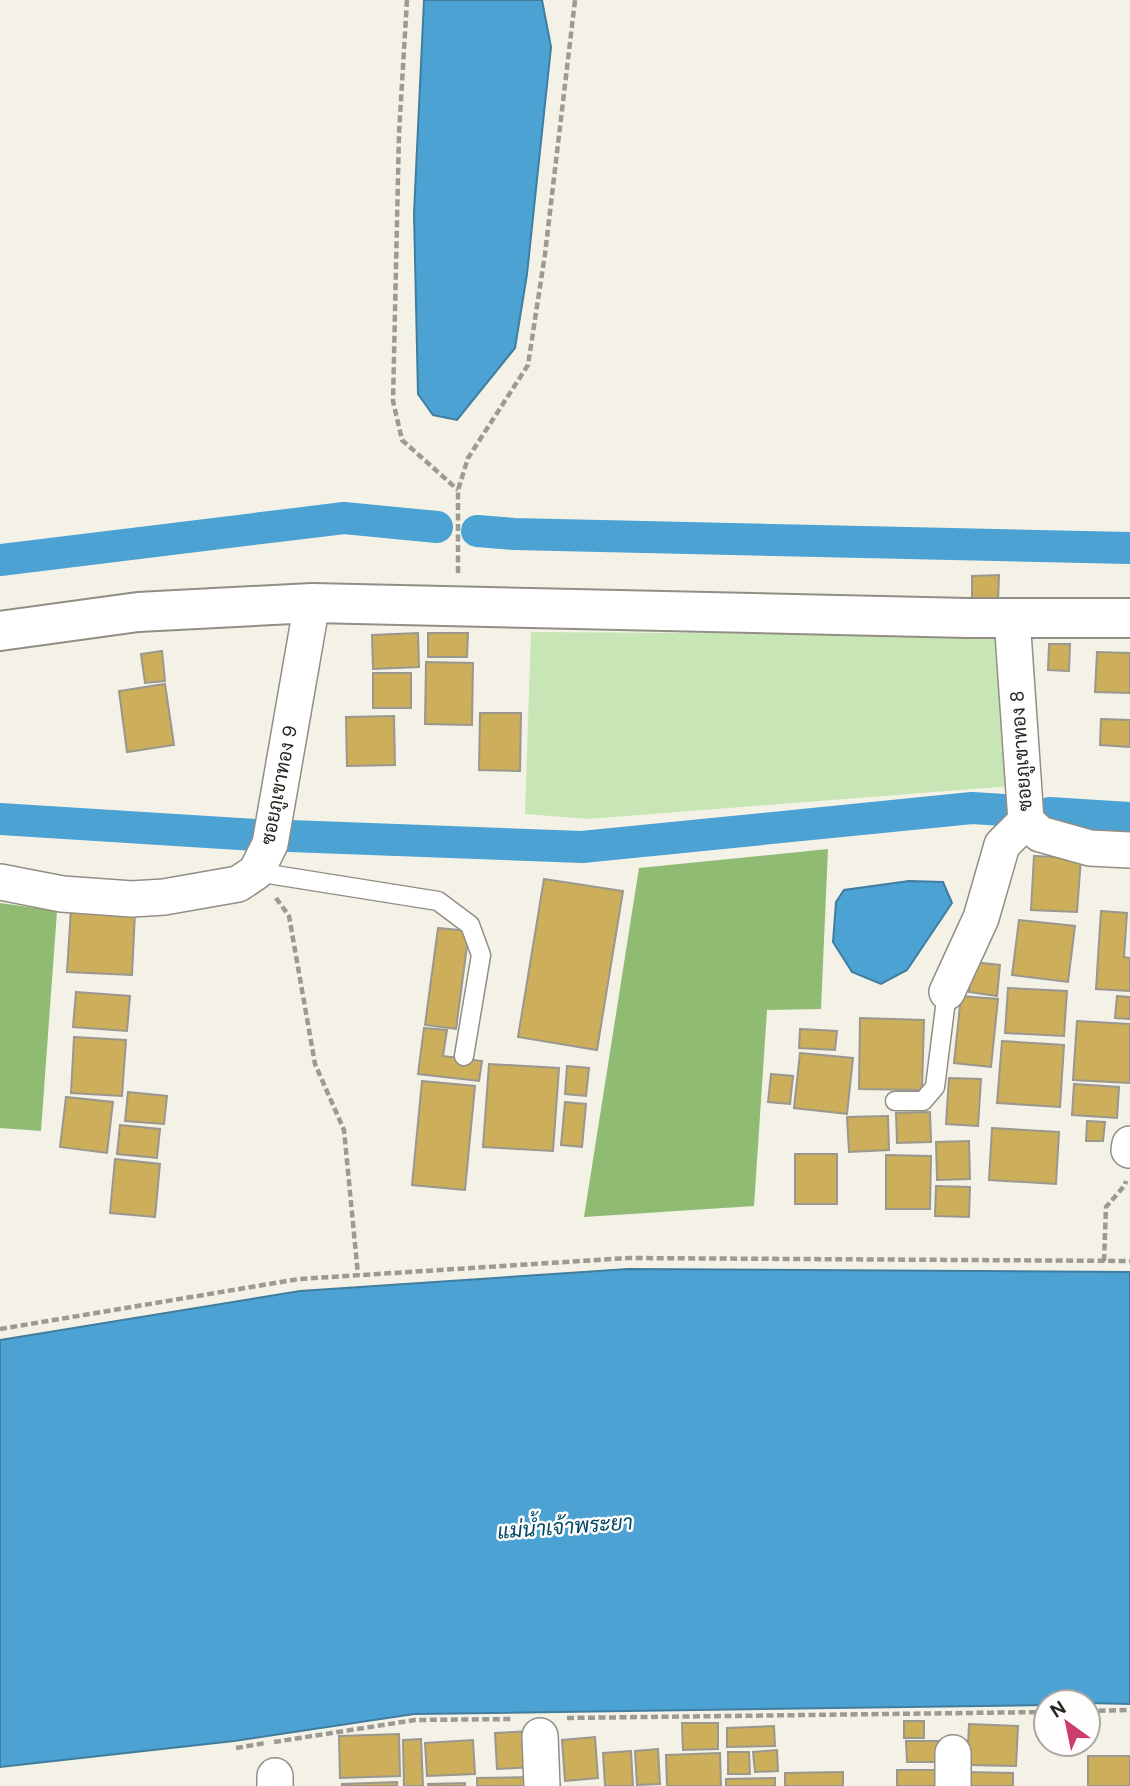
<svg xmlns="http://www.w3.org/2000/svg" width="1130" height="1786" font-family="'DM Sans',Sarabun,sans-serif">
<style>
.green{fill:#c8e6b5}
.forest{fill:#8fbb72}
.water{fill:#4ba2d3;stroke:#407d9e;stroke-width:2}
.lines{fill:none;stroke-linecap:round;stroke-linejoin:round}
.canal{stroke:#4ba2d3;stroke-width:32}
.building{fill:#cdae5a;stroke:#9a978e;stroke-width:2}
.service-casing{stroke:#928e85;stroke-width:21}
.minor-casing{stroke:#928e85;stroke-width:38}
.tertiary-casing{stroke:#928e85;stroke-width:42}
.path{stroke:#9c9a93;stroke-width:4.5;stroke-dasharray:7 3.5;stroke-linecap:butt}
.service{stroke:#fff;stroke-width:18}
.minor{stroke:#fff;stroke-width:35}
.tertiary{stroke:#fff;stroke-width:38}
.labels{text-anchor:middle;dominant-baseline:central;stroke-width:5;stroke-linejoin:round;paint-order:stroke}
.street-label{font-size:19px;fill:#272623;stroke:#fffefc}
.water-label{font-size:21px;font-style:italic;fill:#00496a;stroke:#fffefc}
</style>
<rect width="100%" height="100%" fill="#f4f1e7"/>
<polygon class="green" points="531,632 998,635 1011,786 588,819 525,814"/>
<g class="forest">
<polygon points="828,849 821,1009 767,1010 754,1206 584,1217 639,868"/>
<polygon points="0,903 57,911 41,1131 0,1128"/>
</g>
<g class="water">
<polygon points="424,0 542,0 551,47 527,274 515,348 457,420 433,415 418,394 414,213"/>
<polygon points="909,881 943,882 952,903 907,970 881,984 852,972 833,942 836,902 844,890"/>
<polygon points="628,1269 1130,1272 1130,1704 1046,1702 1046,1705 414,1714 234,1741 0,1767 0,1340 300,1291"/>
</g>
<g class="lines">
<g class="canal">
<polyline points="477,531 514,534 1130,548"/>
<polyline points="0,560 344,518 437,527"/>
<polyline points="1050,813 1130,818"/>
<polyline points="0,819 255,835"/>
<polyline points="290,836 582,847 972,808 1004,810"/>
</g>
</g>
<g class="building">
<polygon points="999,575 998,602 972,602 972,576"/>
<polygon points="418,633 419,667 373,669 372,635"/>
<polygon points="428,633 468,633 467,657 428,657"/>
<polygon points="1049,644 1070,644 1069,671 1048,670"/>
<polygon points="162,651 165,681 145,683 141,654"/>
<polygon points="1097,652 1130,653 1130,693 1095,692"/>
<polygon points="426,662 473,663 472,725 425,724"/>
<rect x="373" y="673" width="38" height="35"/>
<polygon points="165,684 174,745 127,752 119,691"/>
<polygon points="480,713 521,713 520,771 479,770"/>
<polygon points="394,716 395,765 347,766 346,717"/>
<polygon points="1101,719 1130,720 1130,747 1100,745"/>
<polygon points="1034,856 1081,858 1077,912 1031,910"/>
<polygon points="544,879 623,891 597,1050 518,1037"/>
<polygon points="71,908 135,911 132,975 67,972"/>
<polygon points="1101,911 1127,913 1124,957 1130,958 1130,991 1096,989"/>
<polygon points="1019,920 1075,926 1068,982 1012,975"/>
<polygon points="438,928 469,931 456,1029 425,1025"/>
<polygon points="973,962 1000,965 997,996 969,992"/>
<polygon points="1008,988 1067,991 1064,1036 1005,1033"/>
<polygon points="76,992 130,996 127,1031 73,1027"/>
<polygon points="961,996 998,999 991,1067 954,1063"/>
<polygon points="1117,996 1130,997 1130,1019 1115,1018"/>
<polygon points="860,1018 924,1020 922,1090 859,1089"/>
<polygon points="1077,1021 1130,1024 1130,1083 1073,1080"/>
<polygon points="424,1028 447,1030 443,1056 482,1061 479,1081 418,1074"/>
<polygon points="800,1029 837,1031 835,1050 799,1048"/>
<polygon points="74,1037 126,1040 122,1096 71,1093"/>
<polygon points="1002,1041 1064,1045 1060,1107 997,1103"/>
<polygon points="800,1053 853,1058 847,1114 794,1108"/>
<polygon points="489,1064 559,1068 553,1151 483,1147"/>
<polygon points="567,1066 589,1068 586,1096 565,1094"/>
<polygon points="771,1074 793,1076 790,1104 768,1102"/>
<polygon points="949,1078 981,1079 978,1126 946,1124"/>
<polygon points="422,1081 475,1086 465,1190 412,1185"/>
<polygon points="1074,1084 1119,1087 1117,1118 1072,1115"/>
<polygon points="128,1092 167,1096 164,1124 125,1121"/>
<polygon points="66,1097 113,1102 107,1153 60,1147"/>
<polygon points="565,1102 586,1104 582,1147 561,1145"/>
<polygon points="930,1112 931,1142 897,1143 896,1113"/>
<polygon points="888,1116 889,1150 849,1152 847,1117"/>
<polygon points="1087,1121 1105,1122 1103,1141 1086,1141"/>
<polygon points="120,1125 160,1129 157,1158 117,1154"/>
<polygon points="992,1128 1059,1132 1056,1184 989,1180"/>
<polygon points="969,1141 970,1179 937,1180 936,1142"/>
<rect x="795" y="1154" width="42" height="50"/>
<polygon points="886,1155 931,1156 930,1209 886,1209"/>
<polygon points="115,1159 160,1164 155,1217 110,1213"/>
<polygon points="936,1186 970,1187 969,1217 935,1216"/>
<rect x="904" y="1721" width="20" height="17"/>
<polygon points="682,1723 718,1723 718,1749 683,1750"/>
<polygon points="969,1724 1018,1726 1016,1766 967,1765"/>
<polygon points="774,1726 775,1746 727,1747 727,1728"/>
<polygon points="531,1731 533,1767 497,1769 495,1733"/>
<polygon points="399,1734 400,1776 340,1778 339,1736"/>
<polygon points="595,1737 598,1778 565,1781 562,1740"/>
<polygon points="421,1739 423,1786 404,1786 403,1740"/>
<polygon points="473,1740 475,1774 427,1776 425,1743"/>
<polygon points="906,1741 939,1741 939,1762 907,1762"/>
<polygon points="658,1749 660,1784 637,1785 635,1751"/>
<polygon points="777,1750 778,1771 755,1772 753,1752"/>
<polygon points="631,1751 633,1786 605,1786 603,1753"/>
<polygon points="728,1752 749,1752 750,1774 728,1774"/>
<polygon points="720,1753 721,1786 667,1786 666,1755"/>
<rect x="1088" y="1756" width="42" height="30"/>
<rect x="897" y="1770" width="50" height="16"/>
<polygon points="843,1772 843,1786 785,1786 785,1773"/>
<polygon points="966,1772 1013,1773 1013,1786 965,1786"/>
<polygon points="534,1777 534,1786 477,1786 477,1778"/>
<polygon points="775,1778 775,1786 726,1786 726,1779"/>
<polygon points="397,1782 397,1786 342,1786 342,1784"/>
<polygon points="465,1783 465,1786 428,1786 428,1784"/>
</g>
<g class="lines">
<g class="service-casing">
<g id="service">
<polyline points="256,872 438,901 470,925 481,955 464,1056"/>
<polyline points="895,1101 923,1101 935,1087 947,992"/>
</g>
</g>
<g class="minor-casing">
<g id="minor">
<polyline points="1026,821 1040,834 1090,848 1130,850"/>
<polyline points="0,882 62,894 132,899 164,897 238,884 256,872 270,844 312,603"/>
<polyline points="947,992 981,918 1002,845 1026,821 1012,618"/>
<polyline points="1129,1150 1130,1144"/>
<polyline points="540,1736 542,1786"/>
<polyline points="275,1776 275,1786"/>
<polyline points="953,1786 953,1753"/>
</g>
</g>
<g class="tertiary-casing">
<polyline id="tertiary" points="0,631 138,612 312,603 968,618 1130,618"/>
</g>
<g class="path">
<polyline points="407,0 399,133 393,401 402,440 458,490"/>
<polyline points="458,573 458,490 468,458 528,365 545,254 575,0"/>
<polyline points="276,898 289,916 315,1064 344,1130 358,1275"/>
<polyline points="1104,1261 1106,1207 1125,1185 1126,1181"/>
<polyline points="0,1329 299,1279 628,1258 1130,1261"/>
<polyline points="1088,1711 1130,1710"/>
<polyline points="567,1718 1046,1712"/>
<polyline points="274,1742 415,1720 513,1719"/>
<polyline points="236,1748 266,1743"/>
</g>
<use href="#service" class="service"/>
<use href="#minor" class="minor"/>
<use href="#tertiary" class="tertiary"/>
</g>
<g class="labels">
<g class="street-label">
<text transform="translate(1021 751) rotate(-94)">ซอยภูเขาทอง 8</text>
<text transform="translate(279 785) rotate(-79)">ซอยภูเขาทอง 9</text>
</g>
<g class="water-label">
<text transform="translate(565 1527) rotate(-4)">แม่น้ำเจ้าพระยา</text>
</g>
</g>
<g transform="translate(1067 1723) rotate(327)"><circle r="33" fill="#fffefc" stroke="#a9a8a5" stroke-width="2"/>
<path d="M0-5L12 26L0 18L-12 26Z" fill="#ca3d6e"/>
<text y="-10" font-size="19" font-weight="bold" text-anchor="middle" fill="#272623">N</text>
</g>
</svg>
